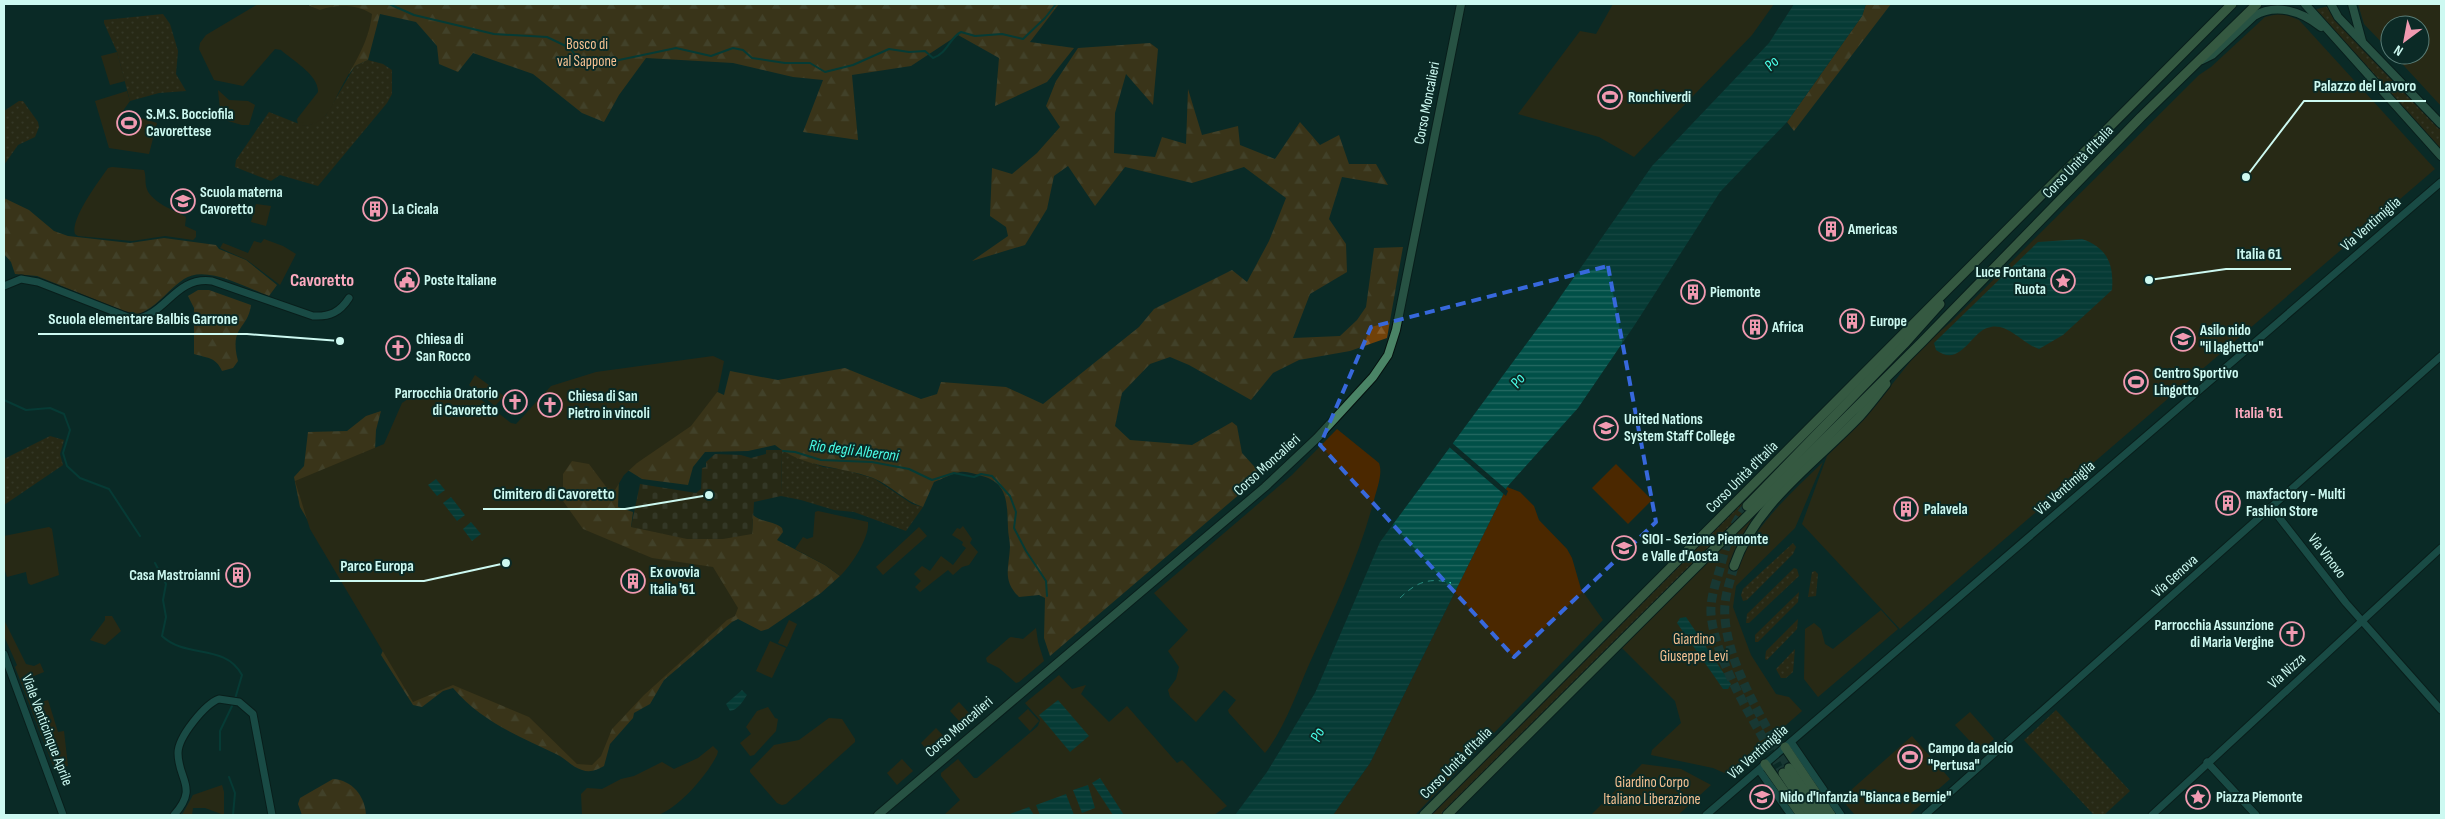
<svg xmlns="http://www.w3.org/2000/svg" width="2445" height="819" font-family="'Sofia Sans Condensed',sans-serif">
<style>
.grass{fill:url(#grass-dots)}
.forest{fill:url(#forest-firs)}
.cemetery{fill:url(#cemetery-stones)}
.green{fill:#4b2800}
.water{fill:url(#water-rules)}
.pier{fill:#0b2a26}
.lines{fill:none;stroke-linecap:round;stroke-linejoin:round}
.stream{stroke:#015048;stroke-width:2}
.ferry{stroke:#4afee8;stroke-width:1;stroke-dasharray:6 5;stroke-linecap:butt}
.primary-tunnel{stroke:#284944;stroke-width:9;stroke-dasharray:9 4.5;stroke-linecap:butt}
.tertiary-casing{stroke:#05100e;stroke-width:9}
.secondary-casing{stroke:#05100e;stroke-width:10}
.primary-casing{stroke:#05100e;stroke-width:11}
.tertiary{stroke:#2b746a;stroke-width:7}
.secondary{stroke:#4a8466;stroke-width:8}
.primary{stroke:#689362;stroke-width:9}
.marked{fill:none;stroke:#3768dc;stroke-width:4;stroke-dasharray:10 6;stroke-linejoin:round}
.labels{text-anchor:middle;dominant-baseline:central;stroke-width:4;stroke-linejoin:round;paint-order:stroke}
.park-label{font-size:15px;fill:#f7c293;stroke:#0b2a26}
.poi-label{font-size:15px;font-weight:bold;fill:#cdf9f1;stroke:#0b2a26;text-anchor:start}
.street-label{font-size:15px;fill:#cdf9f1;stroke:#0b2a26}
.water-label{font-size:16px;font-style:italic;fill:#4afee8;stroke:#0b2a26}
.neighbourhood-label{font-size:16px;font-weight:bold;fill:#fdabc0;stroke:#0b2a26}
.quarter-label{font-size:18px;font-weight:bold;fill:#fdabc0;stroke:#0b2a26}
.leader{fill:none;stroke:#cdf9f1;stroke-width:2}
.callout-dot{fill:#cdf9f1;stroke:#0b2a26;stroke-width:2}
.callout-label{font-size:16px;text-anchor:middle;font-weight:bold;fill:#cdf9f1;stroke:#0b2a26;stroke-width:4;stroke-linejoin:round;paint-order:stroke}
</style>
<defs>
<pattern id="grass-dots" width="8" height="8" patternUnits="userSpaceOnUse" patternTransform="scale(1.25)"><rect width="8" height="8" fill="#4b2800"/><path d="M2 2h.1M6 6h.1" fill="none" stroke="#644826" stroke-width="1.8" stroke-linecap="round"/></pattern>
<pattern id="forest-firs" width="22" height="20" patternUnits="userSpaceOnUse" patternTransform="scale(1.25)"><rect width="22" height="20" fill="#714109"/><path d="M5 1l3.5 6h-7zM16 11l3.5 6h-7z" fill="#845d2d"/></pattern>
<pattern id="cemetery-stones" width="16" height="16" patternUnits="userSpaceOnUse" patternTransform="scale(1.25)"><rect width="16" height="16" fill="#4b2800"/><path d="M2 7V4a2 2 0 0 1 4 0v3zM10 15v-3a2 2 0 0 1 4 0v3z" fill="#644826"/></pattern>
<pattern id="water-rules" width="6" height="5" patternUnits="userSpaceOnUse" patternTransform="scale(1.25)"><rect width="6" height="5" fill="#015048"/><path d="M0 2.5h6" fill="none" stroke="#256a63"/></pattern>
</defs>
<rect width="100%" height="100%" fill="#0b2a26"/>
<g class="grass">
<polygon points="2328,6 2331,14 2441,130 2441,149 2314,10"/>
<polygon points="163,14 170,24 178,51 176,74 186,91 159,93 130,101 117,52 104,23 104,20"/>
<polygon points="368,60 383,64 392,70 392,94 387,103 318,186 280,175 271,181 235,167 236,160 269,112 304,126 312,124 326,115 355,66"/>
<polygon points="19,101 23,101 38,122 39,127 35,137 18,145 4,165 4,111"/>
<polygon points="50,436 64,440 60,454 63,465 4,505 4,459"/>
<polygon points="782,450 823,467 846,470 875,479 912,504 923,507 906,531 854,512 834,510 801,500 781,496"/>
<polygon points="1767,477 1745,504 1749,507 1443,815 1429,815"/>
<polygon points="1793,543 1796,547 1793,554 1747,600 1743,601 1741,595 1743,589"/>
<polygon points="1794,568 1797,569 1799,576 1749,623 1746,623 1747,614"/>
<polygon points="1815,571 1818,574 1816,596 1808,597 1812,572"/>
<polygon points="1799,592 1798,602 1758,642 1755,642 1755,635"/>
<polygon points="1798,619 1797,629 1767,660 1765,659 1766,651"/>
<polygon points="1795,649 1793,672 1786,678 1781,678 1776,669"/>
<polygon points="2056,710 2130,791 2104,815 2094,815 2024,740"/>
</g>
<g class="forest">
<polygon points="309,4 1059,4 1030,42 1074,48 1047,82 995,106 999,58 958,35 911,66 852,75 858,140 803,132 823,80 793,77 733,63 646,58 619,95 604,122 582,113 533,74 473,53 458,72 439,64 437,46 416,22 380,14 368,60 355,66 349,74 309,7"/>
<polygon points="1866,4 1891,4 1794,131 1787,122 1862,16"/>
<path d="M1150 43 1158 49 1153 105 1126 74 1115 113 1114 153 1155 157 1162 137 1186 144 1188 89 1202 135 1238 126 1240 145 1275 159 1300 122 1320 145 1339 135 1349 164H1376L1388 185 1342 177 1329 219 1346 244 1347 272 1310 294 1293 338 1340 336 1357 320 1366 307 1374 248 1403 247 1387 338 1350 351 1299 360 1273 373 1251 400 1189 365 1170 357 1150 364 1122 393 1115 426 1130 440 1192 445 1232 422 1237 426 1242 453 1262 475 1050 656 1044 638 1045 598 1039 595 1019 597C1002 580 1009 568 1010 547 1010 541 1008 534 1008 528 1007 505 1009 483 982 476 975 474 967 471 960 472 951 474 942 479 934 482L923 507C904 501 891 485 873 478 841 466 803 468 775 445L748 451 705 452 693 467 688 485 642 479 626 469 619 476 618 507 633 512 631 527 752 534 753 515C762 523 774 521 782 528L783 532 777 540 825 565 840 576 821 593 768 629 761 631 738 619 732 622 664 680 650 704 634 713 633 718 610 744 604 766C597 770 590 773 582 770 572 767 565 758 556 754 518 736 481 721 453 688L443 691 422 707 413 705 381 655 385 646 359 608 300 507 294 477 304 466 308 432 347 431 366 416 381 411 376 430 374 470 615 570 516 472 709 388 724 395 730 371 778 380 845 368 921 399 937 394 941 382 1006 387 1043 404 1139 327 1154 309 1232 270 1247 282 1269 241 1286 198 1244 167 1192 183 1125 167 1095 206 1068 166 1054 176 1047 209 1025 245 972 261 1008 236 1006 227 990 216 992 168 1012 174 1037 153 1060 127 1046 106 1056 81 1078 48Z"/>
<path d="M4 198 29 210 54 231 68 236 130 243 164 238 216 245 219 249 246 260 277 285 269 296C247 288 205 264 184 279 170 288 160 303 145 311L139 314 124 311 37 276 15 274 11 262 4 254Z"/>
<path d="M198 290H209L251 305C248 330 229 325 238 361L233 368 222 371C216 357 207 358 194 354V308L188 296Z"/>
<path d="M333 779C352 780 365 796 366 815H302L298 804 300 798Z"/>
</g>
<polygon class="cemetery" points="766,450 782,450 781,496 754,502 752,534 723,539 687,539 631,527 640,484 696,493 701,489 702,468 706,467 706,462 715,454 741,455 751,458 766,454"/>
<g class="green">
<path d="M258 4H305L320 10C335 4 358 4 372 14 369 42 354 64 341 88 336 97 332 108 326 115 318 123 308 128 298 125L297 119 318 92C319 75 292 60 281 50L275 49 243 86 214 80 199 49 200 43 206 35Z"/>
<polygon points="1613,4 1774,4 1752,35 1634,157 1599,137 1518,114 1580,31 1596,34"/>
<polygon points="2358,4 2441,4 2441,106 2394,55 2420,55 2420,25 2390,25 2390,51 2364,24"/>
<polygon points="2282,13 2299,20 2435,169 1900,629 1802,524 1827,456 1866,417 1921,348 1951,322 2199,75 2211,67 2265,17"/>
<polygon points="117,52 125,81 110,85 101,56"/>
<polygon points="218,90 229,100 248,101 255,105 249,125 242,125 221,119"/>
<polygon points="127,91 130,101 122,112 157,123 149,154 109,148 95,101"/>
<path d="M112 167 144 170C146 175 145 180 146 186 149 202 174 210 186 217L185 226 196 231V237L193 240 165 236 132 241 78 236 75 234C70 219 99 181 108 168Z"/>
<polygon points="256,204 271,206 266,226 251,222"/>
<polygon points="264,239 283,246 296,254 280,285 247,260 220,248 223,243 248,253 254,241 261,243"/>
<polygon points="713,356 724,361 718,391 691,426 637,463 624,475 615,490 607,488 589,464 572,461 563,474 563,501 583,529 652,558 713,567 738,608 735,616 727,620 644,695 612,729 601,756 592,765 577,764 529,717 453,685 413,702 310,529 295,481 384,444 402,403 414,395 448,390 470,391 511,423 516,424 551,386 596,372"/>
<polygon points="475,375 504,396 495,406 469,385"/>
<path d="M1337 429 1379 463C1383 474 1377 488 1374 500 1359 556 1335 608 1311 660 1297 691 1286 726 1265 753L1229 713 1228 710 1236 700 1224 690 1196 722 1170 697 1168 690 1176 679 1179 667 1168 651 1188 630 1154 593 1292 475Z"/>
<path d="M1823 462 1795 528 1736 586 1733 607 1751 655 1776 694 1789 697 1802 711 1729 775 1713 768 1651 755 1652 750 1681 723 1675 701 1622 648 1755 513 1739 544 1738 565C1760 520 1788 496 1823 462Z"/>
<polygon points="1616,464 1652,500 1628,524 1592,488"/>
<polygon points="1507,487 1520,492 1534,506 1539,520 1567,549 1572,558 1581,589 1603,620 1415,815 1333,815 1370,763"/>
<path d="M818 511 868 522C870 537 851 566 840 576L825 565 795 549 803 537 807 539 813 537 815 512Z"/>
<polygon points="963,526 972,539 970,543 978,552 969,565 962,567 953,575 948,570 920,592 915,587 921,581 914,574 922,566 930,571 941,556 953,565 966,548 962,545 963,542 952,535 957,528 960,529"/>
<polygon points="49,527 52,529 59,575 31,585 28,583 26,572 7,577 4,568 4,536"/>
<polygon points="919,527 927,536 883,575 876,567"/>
<polygon points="1881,610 1898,629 1818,697 1804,679 1805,629 1814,623 1821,629 1825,644 1833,649"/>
<polygon points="105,616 112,616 121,631 105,645 90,640 105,620"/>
<polygon points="4,620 26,664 34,666 40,663 44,672 29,678 30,683 24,685 31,705 48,700 58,732 64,731 68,766 54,768 15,667 17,665 4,636"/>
<polygon points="789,620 797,624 787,647 778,643"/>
<polygon points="1036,628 1038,642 1044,661 1019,682 1016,683 999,668 987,662 986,658 1009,638 1011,637 1023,639"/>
<polygon points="770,641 786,648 772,678 756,671"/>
<polygon points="1059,675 1072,689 1086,685 1081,694 1109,722 1127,706 1177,763 1182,760 1227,806 1214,815 944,815 960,800 941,776 941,773 958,759 974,778 977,778 1038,726 1040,720 1025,703"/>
<polygon points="959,702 969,713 960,722 950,711"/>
<polygon points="768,707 775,718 778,719 776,731 754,755 750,756 740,743 751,734 746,727 757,711"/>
<polygon points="1028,709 1039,721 1030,731 1018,718"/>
<polygon points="1970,712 1994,739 1980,752 1955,725"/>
<polygon points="829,718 842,719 855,739 855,742 786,804 782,805 777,803 750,772 750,770 774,745 799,740"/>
<polygon points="936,728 948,741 932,756 921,743"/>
<polygon points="1912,736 1950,779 1909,815 1855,815 1841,799"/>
<path d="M713 746 718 751 717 755C707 775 680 807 658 815 648 819 597 815 582 815L581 794 587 788 602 789 621 779 634 776 662 762 674 769 698 758Z"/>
<polygon points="902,759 913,771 897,785 887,773"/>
<polygon points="1642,764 1681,769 1711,785 1678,815 1591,815"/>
<polygon points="222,785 224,792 224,815 205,808 193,808 192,815 182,815 193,795"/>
</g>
<g class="water">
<polygon points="1794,4 1866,4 1862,16 1787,122 1720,192 1634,326 1578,408 1507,487 1370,763 1333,815 1235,815 1267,772 1315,693 1380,542 1549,313 1652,166 1769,43"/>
<path d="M2082 239C2108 248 2114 265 2112 290L2063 335 2039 349C2023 344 2006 320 1987 328 1970 334 1960 368 1936 350L1934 343 1936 341 2038 242Z"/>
<polygon points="436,479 445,490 437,496 428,485"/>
<polygon points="451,497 465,515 457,521 443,503"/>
<polygon points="471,522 481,534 472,541 463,529"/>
<path d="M1686 617 1731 684 1728 689H1723C1708 667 1692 645 1677 623L1680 618Z"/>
<path d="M742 690 747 695C743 701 738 710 730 711L726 704Z"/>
<polygon points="1058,700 1089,736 1070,752 1039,715"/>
<polygon points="1100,778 1124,815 1113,815 1092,783"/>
<polygon points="1088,785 1095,808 1082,813 1073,790"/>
<polygon points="1066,794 1074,815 1040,815 1036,805"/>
<polygon points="1029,807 1034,815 1007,815"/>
</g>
<polygon class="pier" points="1451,442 1508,491 1506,496 1448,446"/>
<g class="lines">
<g class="stream">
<path d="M389 4 414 15 494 34 547 37 570 48 582 64 590 68 599 61 619 60 676 48 711 56 733 48 743 50 752 58 785 63H810L825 72 853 65 889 49 909 52 925 51 933 58C948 53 949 38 961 32L975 36 1002 34 1023 39 1045 18 1056 4"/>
<polyline points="4,400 26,410 50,408 64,414 70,430 63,453 67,466 80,478 109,489 140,536"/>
<polyline points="783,451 795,452 821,460 872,462 909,469 932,480 954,473 974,477 981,474 992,476 1010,496 1016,512 1014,528 1026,551 1046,581 1047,596"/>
<path d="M155 563 166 584 163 600 166 617 162 636C186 659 225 643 242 675L235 699"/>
<polyline points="220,750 220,731 233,704"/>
<polyline points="229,777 235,793 233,815"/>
</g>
<path class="ferry" d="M1400 598C1416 582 1430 577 1451 583"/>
<g class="primary-tunnel">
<path d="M1747 506C1733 523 1726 544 1721 565 1717 580 1710 597 1711 614 1715 663 1759 729 1783 773"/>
<path d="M1734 566C1731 579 1726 591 1725 604 1721 657 1765 722 1789 768"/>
</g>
<g class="tertiary-casing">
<g id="tertiary">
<path d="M4 286 21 279 38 282 133 319C166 317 174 276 212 281L313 316C330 317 340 312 349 298"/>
<polyline points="2271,507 2346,603 2441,710"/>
<polyline points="4,654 63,815"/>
<polyline points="1791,742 1841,815"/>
<polyline points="2207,762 2256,815"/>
<polyline points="1759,770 1791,815"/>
<path d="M174 815C199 787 178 780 178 753 178 737 205 704 219 699L239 702 253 714 272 815"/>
<polyline points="1706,815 2441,182"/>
<polyline points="1925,815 2441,356"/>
<polyline points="2152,815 2441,548"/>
</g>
</g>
<g class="secondary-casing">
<g id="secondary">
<polyline points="2305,4 2441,156"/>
<polyline points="2331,4 2338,17 2441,124"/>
<polyline points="2352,4 2362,41"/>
<path d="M2202 60 2212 55 2254 16C2276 3 2301 11 2321 27"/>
<polyline points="878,815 1265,487 1317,438 1373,377 1388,355 1396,330 1461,4"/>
</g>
</g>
<g class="primary-casing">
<g id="primary">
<polyline points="1747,506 1906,342 1940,304"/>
<path d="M1734 566C1755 504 1815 463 1859 417 1869 406 1877 395 1886 384"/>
<polyline points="1785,747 1831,815"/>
<polyline points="1765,764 1801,815"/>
<polyline points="1789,768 1821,815"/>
<polyline points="1783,773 1811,815"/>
<polyline points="1424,815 2232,4"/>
<polyline points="1447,815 1922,342 2141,117 2257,4"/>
</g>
</g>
<use href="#tertiary" class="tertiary"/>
<use href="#secondary" class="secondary"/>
<use href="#primary" class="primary"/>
</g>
<path d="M0 0H2445V819H0ZM1608 266 1656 522 1514 657 1320 445 1371 327Z" fill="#0b2a26" fill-opacity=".55" fill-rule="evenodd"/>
<path class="marked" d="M1608 266 1656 522 1514 657 1320 445 1371 327Z"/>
<defs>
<g id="stadium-ring" transform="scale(1.25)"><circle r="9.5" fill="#0b2a26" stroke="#f19ab1" stroke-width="1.5"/><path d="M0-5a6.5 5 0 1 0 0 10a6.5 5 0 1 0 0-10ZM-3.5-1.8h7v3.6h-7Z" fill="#f19ab1"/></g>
<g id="school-ring" transform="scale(1.25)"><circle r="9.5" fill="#0b2a26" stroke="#f19ab1" stroke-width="1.5"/><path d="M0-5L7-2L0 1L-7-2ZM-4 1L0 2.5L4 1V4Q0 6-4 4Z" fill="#f19ab1"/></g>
<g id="building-ring" transform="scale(1.25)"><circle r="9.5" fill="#0b2a26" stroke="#f19ab1" stroke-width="1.5"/><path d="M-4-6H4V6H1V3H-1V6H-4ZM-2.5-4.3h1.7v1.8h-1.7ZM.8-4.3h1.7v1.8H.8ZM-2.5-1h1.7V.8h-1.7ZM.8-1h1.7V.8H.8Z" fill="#f19ab1"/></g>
<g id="civic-ring" transform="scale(1.25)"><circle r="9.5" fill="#0b2a26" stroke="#f19ab1" stroke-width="1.5"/><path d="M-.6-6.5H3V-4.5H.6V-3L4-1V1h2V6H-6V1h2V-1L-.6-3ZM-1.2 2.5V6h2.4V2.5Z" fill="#f19ab1"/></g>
<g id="sight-ring" transform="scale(1.25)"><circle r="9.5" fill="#0b2a26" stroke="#f19ab1" stroke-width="1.5"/><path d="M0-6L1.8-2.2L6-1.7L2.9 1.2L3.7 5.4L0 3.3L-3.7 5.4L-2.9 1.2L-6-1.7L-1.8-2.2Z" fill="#f19ab1"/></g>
<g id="church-ring" transform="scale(1.25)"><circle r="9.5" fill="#0b2a26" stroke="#f19ab1" stroke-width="1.5"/><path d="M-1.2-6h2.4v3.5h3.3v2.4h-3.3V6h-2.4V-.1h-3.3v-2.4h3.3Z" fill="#f19ab1"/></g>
<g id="university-ring" transform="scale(1.25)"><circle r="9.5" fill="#0b2a26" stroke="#f19ab1" stroke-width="1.5"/><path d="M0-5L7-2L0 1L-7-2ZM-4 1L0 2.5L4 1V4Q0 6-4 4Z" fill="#f19ab1"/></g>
</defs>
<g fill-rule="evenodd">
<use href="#stadium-ring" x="1610" y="97"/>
<use href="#stadium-ring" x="129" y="123"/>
<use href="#school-ring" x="183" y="201"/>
<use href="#building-ring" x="375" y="209"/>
<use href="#building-ring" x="1831" y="229"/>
<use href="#civic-ring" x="407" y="280"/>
<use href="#sight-ring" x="2063" y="281"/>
<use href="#building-ring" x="1693" y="292"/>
<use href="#building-ring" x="1852" y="321"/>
<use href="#building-ring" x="1755" y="327"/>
<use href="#school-ring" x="2183" y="339"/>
<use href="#church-ring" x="398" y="348"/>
<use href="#stadium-ring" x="2136" y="382"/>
<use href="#church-ring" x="515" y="402"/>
<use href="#church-ring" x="550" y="405"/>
<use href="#university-ring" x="1606" y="428"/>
<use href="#building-ring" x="2228" y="503"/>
<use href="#building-ring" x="1906" y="509"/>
<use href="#university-ring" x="1624" y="548"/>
<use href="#building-ring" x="238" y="575"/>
<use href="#building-ring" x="633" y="581"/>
<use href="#church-ring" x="2292" y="634"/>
<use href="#stadium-ring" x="1910" y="757"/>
<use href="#school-ring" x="1762" y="797"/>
<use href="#sight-ring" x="2198" y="797"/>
</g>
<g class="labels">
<g class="park-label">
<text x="587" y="44">Bosco di<tspan x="587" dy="17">val Sappone</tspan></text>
<text x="1694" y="639">Giardino<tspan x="1694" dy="17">Giuseppe Levi</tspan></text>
<text x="1652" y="782">Giardino Corpo<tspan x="1652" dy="17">Italiano Liberazione</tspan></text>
</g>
<g class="poi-label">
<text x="1628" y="97">Ronchiverdi</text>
<text x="146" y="114">S.M.S. Bocciofila<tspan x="146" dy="17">Cavorettese</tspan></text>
<text x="200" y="192">Scuola materna<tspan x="200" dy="17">Cavoretto</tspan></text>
<text x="392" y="209">La Cicala</text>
<text x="1848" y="229">Americas</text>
<text x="2046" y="272" text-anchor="end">Luce Fontana<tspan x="2046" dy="17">Ruota</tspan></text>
<text x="424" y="280">Poste Italiane</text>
<text x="1710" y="292">Piemonte</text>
<text x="1870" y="321">Europe</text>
<text x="1772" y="327">Africa</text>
<text x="2200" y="330">Asilo nido<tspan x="2200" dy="17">"il laghetto"</tspan></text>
<text x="416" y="339">Chiesa di<tspan x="416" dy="17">San Rocco</tspan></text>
<text x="2154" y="373">Centro Sportivo<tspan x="2154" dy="17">Lingotto</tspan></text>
<text x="498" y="393" text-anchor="end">Parrocchia Oratorio<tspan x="498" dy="17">di Cavoretto</tspan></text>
<text x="568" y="396">Chiesa di San<tspan x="568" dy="17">Pietro in vincoli</tspan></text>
<text x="1624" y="419">United Nations<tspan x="1624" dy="17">System Staff College</tspan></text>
<text x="2246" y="494">maxfactory - Multi<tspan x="2246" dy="17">Fashion Store</tspan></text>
<text x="1924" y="509">Palavela</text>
<text x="1642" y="539">SIOI - Sezione Piemonte<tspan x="1642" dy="17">e Valle d'Aosta</tspan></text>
<text x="650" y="572">Ex ovovia<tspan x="650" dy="17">Italia '61</tspan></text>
<text x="220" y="575" text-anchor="end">Casa Mastroianni</text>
<text x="2274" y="625" text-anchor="end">Parrocchia Assunzione<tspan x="2274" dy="17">di Maria Vergine</tspan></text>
<text x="1928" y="748">Campo da calcio<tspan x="1928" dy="17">"Pertusa"</tspan></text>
<text x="1780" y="797">Nido d'Infanzia "Bianca e Bernie"</text>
<text x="2216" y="797">Piazza Piemonte</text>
</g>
<g class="street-label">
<text transform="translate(1427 103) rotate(-79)">Corso Moncalieri</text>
<text transform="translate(2078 162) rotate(-46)">Corso Unità d'Italia</text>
<text transform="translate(2371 224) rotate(-41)">Via Ventimiglia</text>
<text transform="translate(1267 465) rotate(-42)">Corso Moncalieri</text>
<text transform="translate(1742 477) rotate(-45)">Corso Unità d'Italia</text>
<text transform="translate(2065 488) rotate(-41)">Via Ventimiglia</text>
<text transform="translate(2327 556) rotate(52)">Via Vinovo</text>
<text transform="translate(2175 576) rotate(-42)">Via Genova</text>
<text transform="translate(2287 671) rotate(-42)">Via Nizza</text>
<text transform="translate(959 727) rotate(-41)">Corso Moncalieri</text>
<text transform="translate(47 730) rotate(69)">Viale Venticinque Aprile</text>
<text transform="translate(1758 752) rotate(-41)">Via Ventimiglia</text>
<text transform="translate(1456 763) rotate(-45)">Corso Unità d'Italia</text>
</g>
<g class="water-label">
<text transform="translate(1772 64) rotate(-47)">Po</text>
<text transform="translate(1518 381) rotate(-53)">Po</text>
<text transform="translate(854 451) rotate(7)">Rio degli Alberoni</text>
<text transform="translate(1318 735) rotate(-65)">Po</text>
</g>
<g class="neighbourhood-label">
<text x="2259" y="413">Italia '61</text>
</g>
<g class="quarter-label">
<text x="322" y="280">Cavoretto</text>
</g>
</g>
<path class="leader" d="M2246 177L2304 101H2426M2149 280L2226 269H2291M340 341L247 334H38M709 495L625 509H483M506 563L424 581H330"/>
<g class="callout-dot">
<circle cx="2246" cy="177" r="5"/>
<circle cx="2149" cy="280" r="5"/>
<circle cx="340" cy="341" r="5"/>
<circle cx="709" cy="495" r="5"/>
<circle cx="506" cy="563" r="5"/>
</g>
<g class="callout-label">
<text x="2365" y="91">Palazzo del Lavoro</text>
<text x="2259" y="259">Italia 61</text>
<text x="143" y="324">Scuola elementare Balbis Garrone</text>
<text x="554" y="499">Cimitero di Cavoretto</text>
<text x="377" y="571">Parco Europa</text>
</g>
<rect width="2445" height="819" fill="none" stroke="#cdf9f1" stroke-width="10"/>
<g transform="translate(2405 40) rotate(212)"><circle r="24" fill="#0b2a26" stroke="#597d77"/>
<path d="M0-4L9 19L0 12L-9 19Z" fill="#f19ab1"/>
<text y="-8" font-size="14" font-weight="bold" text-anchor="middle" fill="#cdf9f1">N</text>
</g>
</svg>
